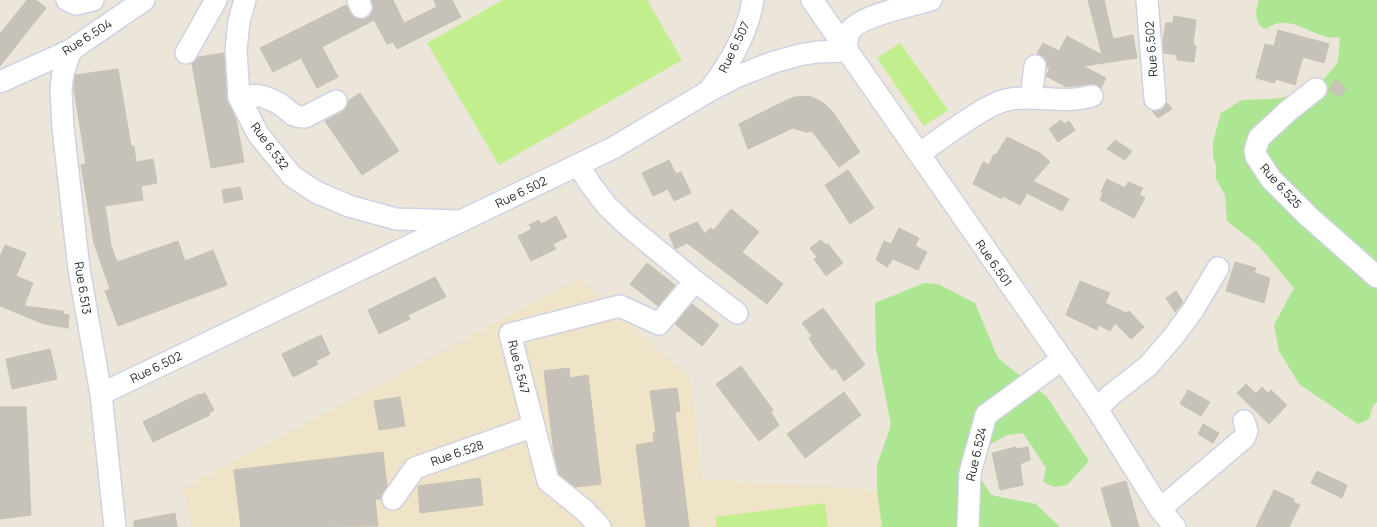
<svg xmlns="http://www.w3.org/2000/svg" width="1377" height="527" font-family="Manrope,sans-serif">
<rect width="100%" height="100%" fill="#ece5da"/>
<polygon fill="#efe3c8" points="579,279 690,379 702,479 877,490 882,527 191,527 184,488"/>
<g fill="#ace693">
<path d="M1259,0H1377V402L1373,406L1369,419L1358,424L1299,384L1279,351L1274,325L1294,288L1259,246L1227,221L1225,195L1216,179V166L1213,156V142L1221,113L1242,100L1272,99L1311,93L1316,89L1338,62L1340,38C1335,37 1329,38 1324,36C1303,30 1287,14 1266,29C1254,25 1255,10 1259,0Z"/>
<polygon points="924,283 938,284 975,303 998,358 1047,397 1089,461 1067,485 1054,487 1043,482 1046,468 1023,433 1007,435 977,452 973,466 991,495 1036,504 1060,527 882,527 877,490 877,465 891,425 876,348 875,303"/>
</g>
<g fill="#c2ee8e">
<polygon points="503,0 647,0 682,60 499,165 427,43"/>
<polygon points="900,43 948,110 924,126 877,58"/>
<polygon points="825,503 828,527 717,527 715,517"/>
</g>
<g fill="#c7c2b9" stroke="#c7c1b3">
<polygon points="27,0 36,0 46,8 0,66 0,34"/>
<polygon points="372,0 393,0 404,23 437,7 434,0 452,0 461,17 397,49 393,42 387,44 374,20 322,47 338,77 317,88 301,58 273,72 260,48 346,5 354,17 359,19 365,19 371,15 373,9"/>
<polygon points="1088,0 1104,0 1113,39 1133,35 1137,58 1083,66 1106,78 1101,88 1096,84 1090,84 1067,87 1046,76 1050,68 1047,67 1046,61 1043,56 1037,54 1043,43 1059,51 1067,36 1102,55"/>
<polygon points="1174,16 1196,20 1193,44 1196,46 1194,62 1177,60 1177,55 1164,53 1163,40 1166,23 1173,23"/>
<polygon points="1278,30 1329,44 1324,63 1303,57 1295,85 1276,79 1274,83 1256,78 1265,44 1274,46"/>
<polygon points="224,53 227,99 236,119 244,162 211,168 192,64 198,57"/>
<polygon points="118,69 131,146 134,146 136,162 153,159 157,183 141,186 143,200 105,206 111,246 117,262 178,241 185,261 213,250 227,285 118,326 105,291 110,289 94,243 81,165 86,164 74,89 75,75"/>
<polygon points="1336,80 1346,88 1340,97 1329,90"/>
<polygon points="360,93 399,151 362,175 325,121 342,112 347,107 348,101"/>
<polygon points="809,96 822,102 832,111 860,152 839,167 812,131 806,132 793,128 748,149 739,124 787,100 795,97"/>
<polygon points="1167,103 1172,109 1158,118 1152,111 1162,110"/>
<polygon points="1061,120 1064,124 1069,121 1075,130 1058,142 1049,129"/>
<polygon points="1007,137 1040,153 1050,162 1033,181 1069,199 1062,211 1027,193 1020,205 1003,196 1002,199 973,184 983,162 989,165 994,154 996,155"/>
<polygon points="1115,140 1132,151 1125,160 1107,149"/>
<polygon points="669,160 676,174 681,172 691,193 674,201 668,189 653,196 642,173"/>
<polygon points="848,170 874,208 850,224 825,185"/>
<polygon points="1107,179 1125,188 1128,182 1143,188 1139,195 1145,198 1134,218 1100,200 1103,193 1101,192"/>
<polygon points="240,187 243,199 224,203 222,190"/>
<polygon points="731,209 759,232 742,252 783,284 767,304 687,243 675,249 669,234 697,222 705,234 710,228 714,230"/>
<polygon points="556,216 567,237 553,244 556,249 554,250 531,261 518,236 532,229 529,225 539,220 541,224"/>
<polygon points="899,228 919,238 915,246 927,252 918,270 893,259 887,267 876,260 884,241 891,244"/>
<polygon points="821,240 826,245 828,244 843,263 826,276 814,259 817,257 810,248"/>
<polygon points="5,245 26,253 16,276 33,283 24,306 63,311 63,314 69,315 68,328 44,324 0,306 0,257"/>
<polygon points="1235,262 1256,268 1254,273 1270,278 1264,303 1226,291"/>
<polygon points="647,263 675,285 658,306 630,284"/>
<polygon points="435,277 446,297 408,315 410,319 379,334 368,310"/>
<polygon points="1080,281 1110,293 1105,303 1126,313 1129,311 1144,327 1131,339 1115,323 1110,331 1099,325 1097,330 1066,315"/>
<polygon points="1176,291 1183,302 1175,312 1166,298"/>
<polygon points="692,304 719,325 702,346 675,324"/>
<polygon points="823,308 865,365 844,381 835,368 832,370 816,349 809,338 812,336 802,323"/>
<polygon points="321,335 330,354 316,361 318,364 293,377 282,354"/>
<polygon points="50,349 57,379 12,389 6,359"/>
<polygon points="741,366 773,410 771,412 779,425 759,441 716,384"/>
<polygon points="569,368 570,378 588,375 601,484 575,487 559,474 554,453 544,371"/>
<polygon points="1246,384 1256,394 1262,387 1268,393 1271,390 1287,405 1269,424 1237,393"/>
<polygon points="677,388 680,411 675,412 689,527 646,527 636,445 654,442 653,433 656,433 650,391"/>
<polygon points="1188,390 1210,402 1201,416 1180,404"/>
<polygon points="844,392 861,415 805,458 787,434"/>
<polygon points="205,393 214,410 209,413 210,415 153,442 143,422 199,394 200,395"/>
<polygon points="400,397 405,426 379,430 374,401"/>
<polygon points="0,407 26,407 31,515 0,519"/>
<polygon points="1203,424 1219,433 1213,443 1198,434"/>
<polygon points="1016,447 1016,449 1028,447 1030,460 1020,464 1023,485 1000,490 992,453"/>
<polygon points="383,452 387,486 381,499 375,499 378,526 241,527 234,470"/>
<polygon points="1317,471 1347,485 1342,498 1311,483"/>
<polygon points="480,478 483,505 420,513 418,486"/>
<polygon points="1126,481 1139,527 1112,527 1101,488"/>
<polygon points="1274,490 1294,499 1293,502 1300,505 1289,527 1256,527"/>
<polygon points="175,513 177,527 134,527 134,521"/>
</g>
<g fill="none" stroke-linecap="round" stroke-linejoin="round">
<g stroke="#cfd2e3" stroke-width="24">
<g id="minor">
<polyline points="67,0 76,4 93,0"/>
<polyline points="245,0 239,21 236,50 239,97 258,134 292,176 316,192 349,206 396,219 459,221"/>
<polyline points="358,0 361,7"/>
<polyline points="812,0 1097,409 1160,509 1175,527"/>
<polyline points="1147,0 1155,99"/>
<polyline points="71,50 63,73 61,89 63,128 79,269 101,394 115,527"/>
<polyline points="186,53 216,0"/>
<polyline points="0,82 71,50 144,0"/>
<path d="M711,88C730,63 748,32 753,0"/>
<polyline points="1316,89 1288,111 1259,138 1255,150 1256,156 1271,179 1308,216 1377,277"/>
<path d="M239,97C248,96 258,94 267,98C271,100 277,102 281,105C290,111 293,118 305,117L336,101"/>
<polyline points="1031,98 1035,66"/>
<path d="M919,154C941,139 987,102 1011,99C1039,95 1065,104 1092,96"/>
<polyline points="578,165 591,185 607,206 627,225 695,281 659,324 620,306 510,334 548,481 584,510 600,527"/>
<polyline points="695,281 737,313"/>
<path d="M101,394L613,148L709,91L738,76L774,62L799,55L817,52L846,51C847,45 847,36 850,31C859,16 913,5 931,0"/>
<polyline points="1097,409 1112,394 1148,366 1173,337 1193,310 1218,268"/>
<polyline points="393,499 415,468 534,426"/>
<polyline points="1160,509 1244,438 1247,431 1244,421"/>
<polyline points="968,527 970,473 986,415 1061,360"/>
</g>
</g>
<use href="#minor" stroke="#fff" stroke-width="21"/>
</g>
<g text-anchor="middle" dominant-baseline="central" stroke-width="4.5" stroke-linejoin="round" paint-order="stroke">
<g font-size="12" fill="#292929" stroke="#fff">
<text transform="translate(87 37) rotate(-32)">Rue 6.504</text>
<text transform="translate(734 47) rotate(-64)">Rue 6.507</text>
<text transform="translate(1151 49) rotate(-94)">Rue 6.502</text>
<text transform="translate(270 146) rotate(54)">Rue 6.532</text>
<text transform="translate(1281 186) rotate(48)">Rue 6.525</text>
<text transform="translate(521 192) rotate(-26)">Rue 6.502</text>
<text transform="translate(994 263) rotate(55)">Rue 6.501</text>
<text transform="translate(83 288) rotate(81)">Rue 6.513</text>
<text transform="translate(156 367) rotate(-26)">Rue 6.502</text>
<text transform="translate(519 367) rotate(76)">Rue 6.547</text>
<text transform="translate(457 453) rotate(-19)">Rue 6.528</text>
<text transform="translate(976 454) rotate(-77)">Rue 6.524</text>
</g>
</g>
</svg>
